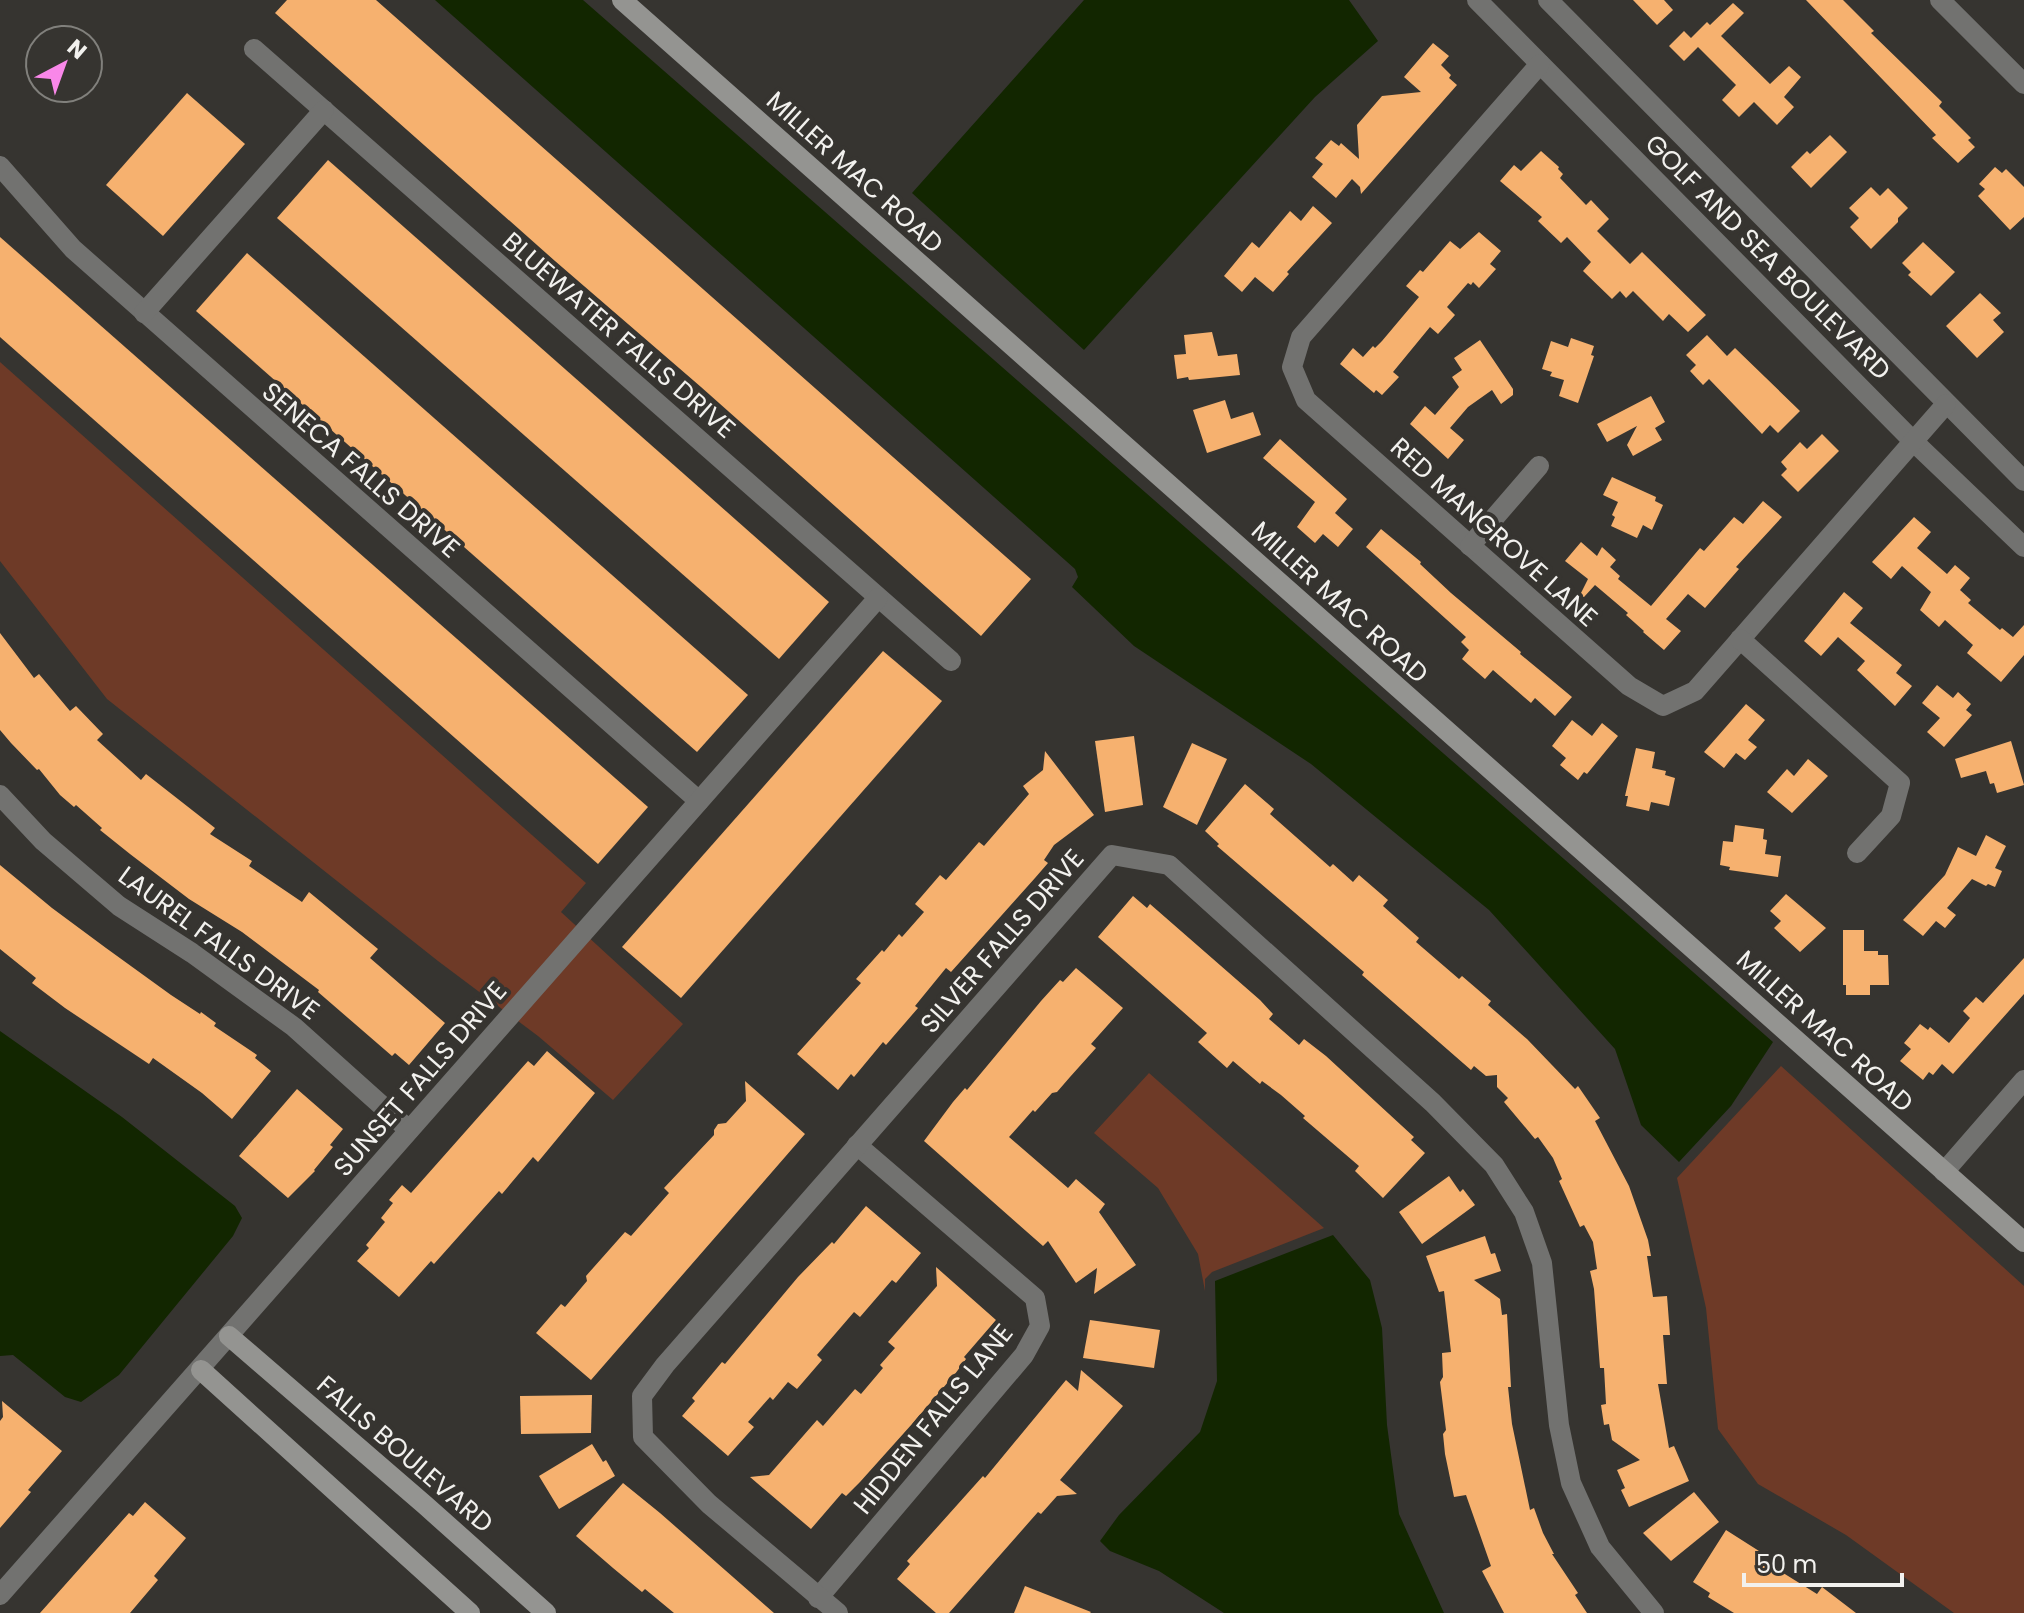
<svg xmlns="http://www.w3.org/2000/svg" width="2024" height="1613" font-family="Poppins,sans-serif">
<rect width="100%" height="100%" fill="#363430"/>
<g fill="#6e3a27">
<polygon points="0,362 586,883 561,912 683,1024 613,1100 538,1036 438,961 107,699 0,561"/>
<polygon points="1781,1066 2024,1286 2024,1613 1954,1613 1846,1535 1758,1484 1718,1429 1706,1308 1677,1178"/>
<polygon points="1149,1073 1324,1228 1212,1272 1205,1279 1205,1291 1198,1254 1158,1188 1094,1133"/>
</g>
<g fill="#122600">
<polygon points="435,0 583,0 1773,1042 1731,1106 1679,1162 1641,1125 1615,1049 1489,910 1311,764 1134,646 1072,587 1078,577 1075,569"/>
<polygon points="1084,0 1349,0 1378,41 1315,97 1084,350 912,193"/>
<polygon points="0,1031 122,1117 235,1206 242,1218 233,1236 119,1375 81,1402 65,1397 13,1355 0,1356"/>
<polygon points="1333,1235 1370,1280 1382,1328 1387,1425 1399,1514 1444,1613 1224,1613 1159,1571 1110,1551 1100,1541 1119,1515 1200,1432 1217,1381 1215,1281"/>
</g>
<g fill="#f6b16f">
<polygon points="287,0 376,0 1031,579 981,636 701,387 555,261 275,13"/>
<polygon points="1633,0 1664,0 1673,10 1657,25"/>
<polygon points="1806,0 1843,0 1874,31 1871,33 1942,102 1939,106 1971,138 1968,140 1975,147 1958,163 1932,138 1936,135"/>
<polygon points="1733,3 1744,13 1721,36 1770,84 1789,66 1801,77 1784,97 1794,107 1777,125 1754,102 1739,117 1722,100 1736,85 1698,47 1684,61 1669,46 1684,31 1691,38 1707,22 1710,25"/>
<polygon points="1433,43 1449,56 1441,65 1451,75 1449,78 1457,85 1361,194 1360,187 1352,179 1336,198 1312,177 1323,164 1315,158 1331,140 1339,146 1341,143 1359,159 1357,125 1382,96 1421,92 1404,77"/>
<polygon points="187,93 245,144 163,236 106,185"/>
<polygon points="1830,135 1847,152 1811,188 1791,167 1807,151 1810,154"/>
<polygon points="1541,151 1559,167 1558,169 1563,174 1560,178 1586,205 1591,200 1609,219 1597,231 1630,264 1642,252 1706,315 1688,332 1669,314 1663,321 1633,291 1626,298 1620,291 1612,299 1583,271 1591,262 1567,237 1561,243 1538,221 1542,217 1500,181 1514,165 1521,171"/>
<polygon points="328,160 829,602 779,659 277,218"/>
<polygon points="1995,167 2002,173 2006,169 2024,187 2024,217 2010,230 1978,196 1985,189 1979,184"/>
<polygon points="1871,187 1880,196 1888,188 1908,208 1898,218 1898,222 1871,249 1850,227 1859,218 1849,208"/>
<polygon points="1313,206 1332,223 1287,272 1289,274 1273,292 1255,277 1242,292 1224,276 1252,242 1259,248 1290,211 1301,221"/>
<polygon points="1479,232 1501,251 1490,264 1496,269 1479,288 1473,282 1471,285 1468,283 1447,307 1455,315 1438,334 1430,327 1393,372 1399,377 1382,395 1376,390 1374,393 1340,364 1353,348 1363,357 1373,346 1375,348 1382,341 1419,297 1406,286 1420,270 1423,272 1450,241 1460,249"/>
<polygon points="0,237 648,807 598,864 0,337"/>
<polygon points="1923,242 1955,272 1931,296 1908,275 1911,272 1902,263"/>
<polygon points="247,253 748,695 697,752 196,311"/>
<polygon points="1980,293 2001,313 1993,320 2004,332 1977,358 1946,326"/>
<polygon points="1212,332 1218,356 1237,354 1240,375 1189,380 1188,377 1177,379 1174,355 1186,354 1184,335"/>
<polygon points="1707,335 1727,356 1735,348 1800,411 1778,433 1770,425 1762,434 1709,379 1703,385 1690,371 1696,365 1686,355"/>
<polygon points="1571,338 1594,346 1591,355 1594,356 1578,403 1559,396 1564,380 1550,376 1552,372 1542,369 1551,341 1568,347"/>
<polygon points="1480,340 1513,389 1513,395 1501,404 1492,390 1468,407 1450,428 1464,440 1448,459 1410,424 1425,406 1435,415 1459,387 1452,377 1462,370 1454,358"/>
<polygon points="1651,396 1665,422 1655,428 1662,440 1633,456 1627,445 1637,426 1607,442 1597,424"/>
<polygon points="1225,400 1231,419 1253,412 1261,435 1207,453 1193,410"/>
<polygon points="1822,434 1839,451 1798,492 1781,475 1787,469 1781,462 1800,442 1807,449"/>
<polygon points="1280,439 1347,499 1335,513 1353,529 1338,547 1323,534 1315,543 1297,527 1315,502 1263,458"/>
<polygon points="1612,477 1656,497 1655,501 1663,505 1652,530 1643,525 1637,538 1611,526 1615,517 1612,515 1618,502 1603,495"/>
<polygon points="1763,501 1782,517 1736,567 1739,569 1705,608 1688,594 1666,619 1681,631 1664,650 1643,632 1644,631 1626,615 1628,613 1595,585 1584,597 1580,595 1588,579 1565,561 1581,542 1597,556 1602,547 1616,560 1610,567 1620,576 1618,579 1651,606 1700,548 1704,551 1734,517 1743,524"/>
<polygon points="1914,517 1931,532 1917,548 1947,574 1955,565 1970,578 1960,590 1971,600 1968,603 2000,630 2002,628 2013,637 2024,625 2024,655 2001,682 1967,653 1973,645 1945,620 1939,627 1920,610 1931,592 1902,566 1891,579 1872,562"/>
<polygon points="1381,529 1421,562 1420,564 1451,593 1521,652 1520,654 1572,697 1555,716 1535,698 1531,703 1493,670 1485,679 1462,659 1469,650 1461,642 1466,637 1366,547"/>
<polygon points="1844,592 1863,608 1850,623 1902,665 1896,673 1912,686 1895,706 1857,670 1865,661 1838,637 1821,656 1804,641"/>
<polygon points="0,633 34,678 39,674 70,711 76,706 103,734 97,740 141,780 146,774 215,828 210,834 252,861 249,866 302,902 309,892 378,949 370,958 445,1023 409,1065 395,1053 392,1056 318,992 319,990 242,932 189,899 130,854 100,830 102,828 76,805 74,807 60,795 39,769 37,770 11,743 0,730"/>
<polygon points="883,651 942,701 681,998 622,947"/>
<polygon points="1937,685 1953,698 1958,692 1971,704 1966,710 1972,715 1944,747 1927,732 1940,718 1922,703"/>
<polygon points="1746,704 1765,720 1748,740 1757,747 1745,760 1736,753 1724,768 1704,752"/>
<polygon points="1572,720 1592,736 1602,723 1618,736 1587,774 1584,772 1578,780 1560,765 1566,758 1552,746"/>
<polygon points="1134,736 1143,805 1105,812 1095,741"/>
<polygon points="2011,741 2024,785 1997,793 1994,783 1990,784 1986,771 1961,778 1955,759"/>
<polygon points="1192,743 1227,759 1197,825 1163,807"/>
<polygon points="1636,748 1655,752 1652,768 1666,771 1665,775 1675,778 1669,806 1651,802 1649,811 1626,806 1628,796 1625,796"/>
<polygon points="1045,751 1094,815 1054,845 1044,860 1048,863 1035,878 951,972 946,968 915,1006 918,1008 886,1045 883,1042 854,1077 851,1074 838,1090 797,1054 861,983 856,979 882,950 884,952 899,934 902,937 924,912 915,904 940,875 946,880 979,842 984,846 1029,794 1023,786 1043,770"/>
<polygon points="1808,759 1828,776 1792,813 1767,792 1787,769 1794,776"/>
<polygon points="1245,784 1274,809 1270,814 1330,867 1333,864 1353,882 1359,875 1388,900 1383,906 1419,938 1416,942 1459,979 1462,976 1491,1001 1488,1005 1527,1039 1575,1089 1578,1086 1600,1118 1595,1121 1629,1186 1648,1240 1651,1256 1647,1256 1653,1297 1667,1296 1670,1335 1663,1335 1667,1384 1658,1384 1669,1448 1674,1446 1689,1481 1629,1507 1621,1490 1625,1488 1617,1470 1640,1460 1612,1440 1609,1424 1604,1425 1601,1405 1606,1404 1604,1368 1600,1368 1594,1289 1590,1271 1597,1269 1593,1242 1584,1225 1580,1227 1559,1181 1562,1179 1553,1158 1538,1137 1535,1139 1504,1102 1508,1098 1497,1087 1497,1075 1486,1076 1474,1066 1471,1070 1362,975 1364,972 1217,846 1219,844 1205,831"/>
<polygon points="1735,825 1764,829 1763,839 1767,840 1765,854 1781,856 1778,877 1729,870 1730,867 1720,865 1723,841 1733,842"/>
<polygon points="1986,835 2006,846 1995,868 2002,871 1995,887 1988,884 1986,886 1972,879 1947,908 1956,915 1945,928 1936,921 1923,936 1903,920 1945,875 1958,847 1976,856"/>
<polygon points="0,865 52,908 106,948 171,995 200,1014 201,1012 216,1023 214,1026 257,1055 255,1058 271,1071 232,1119 202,1093 153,1058 149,1064 65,1008 32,983 36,978 0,949"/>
<polygon points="1786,894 1826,928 1800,952 1774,928 1781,921 1770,911"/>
<polygon points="1133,896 1147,908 1150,904 1260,1000 1273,1014 1269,1019 1299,1045 1304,1039 1326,1056 1414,1137 1411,1140 1425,1153 1383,1198 1355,1171 1359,1166 1303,1118 1305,1116 1281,1095 1262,1081 1260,1084 1233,1061 1227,1068 1198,1042 1207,1033 1098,937"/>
<polygon points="1843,930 1864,930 1864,951 1878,951 1878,955 1888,955 1889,985 1870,985 1870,995 1846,995 1846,985 1843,985"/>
<polygon points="2024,958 2024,994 1953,1074 1942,1064 1933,1075 1929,1072 1923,1080 1900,1061 1911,1049 1904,1043 1920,1024 1928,1030 1930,1027 1949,1043 1970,1018 1963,1011 1976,997 1983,1003"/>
<polygon points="1076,968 1123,1008 1091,1044 1096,1048 1070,1077 1057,1092 1052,1093 1035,1112 1033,1110 1009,1137 1068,1188 1076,1179 1105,1204 1099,1212 1136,1265 1094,1294 1097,1268 1076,1283 1048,1241 1043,1246 924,1141 953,1102 965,1088 967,1090 1041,1001 1060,980 1063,982"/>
<polygon points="547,1051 595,1093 538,1162 533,1157 502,1194 499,1191 434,1264 431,1261 399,1297 357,1261 369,1248 366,1245 385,1222 381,1218 393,1203 389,1200 402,1185 411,1193 528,1061 534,1066"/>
<polygon points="745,1081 805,1134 591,1380 536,1333 561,1304 565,1307 587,1281 586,1276 625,1232 631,1236 669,1193 664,1188 714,1135 714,1130 718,1124 726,1123 746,1101"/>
<polygon points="297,1089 343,1129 330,1145 333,1147 314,1170 315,1171 288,1198 239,1156"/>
<polygon points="1449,1176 1460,1192 1463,1189 1475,1205 1422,1244 1399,1212"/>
<polygon points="866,1206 921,1253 896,1283 892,1280 860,1317 854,1312 817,1355 822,1360 797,1389 788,1382 773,1400 770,1397 748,1422 754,1427 728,1456 682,1416 695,1401 692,1398 722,1362 725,1364 798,1277 832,1242 834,1244"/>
<polygon points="1485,1236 1491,1254 1495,1253 1501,1271 1474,1280 1500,1299 1502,1315 1507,1314 1511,1387 1508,1387 1512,1424 1530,1510 1534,1508 1543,1533 1554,1554 1552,1554 1578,1593 1575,1595 1587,1613 1504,1613 1482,1571 1491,1566 1466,1495 1454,1497 1445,1454 1443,1434 1446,1430 1440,1382 1443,1377 1442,1353 1451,1352 1444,1291 1439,1292 1426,1256"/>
<polygon points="936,1267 996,1320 964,1357 966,1359 955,1374 912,1424 860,1482 846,1496 842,1493 811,1529 750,1477 769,1475 817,1420 823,1426 855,1389 861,1394 883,1368 880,1365 895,1348 888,1342 937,1286"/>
<polygon points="1090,1320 1160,1330 1154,1368 1083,1358"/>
<polygon points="1081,1370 1123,1406 1060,1480 1077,1494 1057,1496 1041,1514 1038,1512 949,1613 936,1613 897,1579 910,1564 907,1561 983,1476 985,1478 1066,1380 1078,1391"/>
<polygon points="592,1395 591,1433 521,1434 520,1396"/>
<polygon points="2,1401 62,1451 28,1490 31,1492 0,1528 0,1421 3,1417"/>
<polygon points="592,1444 603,1462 606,1460 615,1476 559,1509 539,1476"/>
<polygon points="623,1483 660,1513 774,1613 674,1613 645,1589 642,1592 613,1568 576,1536"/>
<polygon points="1694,1492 1719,1522 1671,1561 1643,1533"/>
<polygon points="145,1502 186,1538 154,1576 158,1580 130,1613 40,1613 129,1513 133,1516"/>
<polygon points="1726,1530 1759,1551 1756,1556 1817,1594 1822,1587 1856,1613 1734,1613 1708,1597 1710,1593 1693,1582"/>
<polygon points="1025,1586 1091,1612 1090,1613 1014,1613"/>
</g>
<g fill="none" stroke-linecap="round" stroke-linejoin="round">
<g stroke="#727270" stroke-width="20">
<polyline points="1477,0 1914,442 2024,547"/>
<polyline points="1548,0 2024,481"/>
<polyline points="1940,0 2024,84"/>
<polyline points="254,49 951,661"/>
<polyline points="1540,64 1301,337 1292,367 1306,400 1629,686 1663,706 1695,691 1946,404"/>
<polyline points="0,166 73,249 699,801"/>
<polyline points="144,313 324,110"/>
<polyline points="1470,546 1539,466"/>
<polyline points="1740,639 1900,783 1891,816 1857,853"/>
<polyline points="0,795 43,841 119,906 192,953 294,1027 409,1130"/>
<polyline points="1944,1172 2024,1080"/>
<polyline points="0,1595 878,598"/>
<polyline points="818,1598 1024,1355 1040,1326 1035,1298 857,1145"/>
<polyline points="838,1613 709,1504 643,1437 642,1396 665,1365 1112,855 1169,865 1433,1103 1494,1165 1524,1212 1542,1263 1559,1425 1571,1483 1600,1547 1654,1613"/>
</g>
<g stroke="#949491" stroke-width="20">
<polyline points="622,0 2024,1242"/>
<polyline points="229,1336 425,1505 546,1613"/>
<polyline points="201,1370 470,1613"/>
</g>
</g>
<g text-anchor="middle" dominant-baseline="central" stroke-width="8" stroke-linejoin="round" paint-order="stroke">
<g font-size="26" fill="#f2f1ee" stroke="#363430">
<text transform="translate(855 172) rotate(42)">MILLER MAC ROAD</text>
<text transform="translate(1768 257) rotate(45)">GOLF AND SEA BOULEVARD</text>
<text transform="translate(619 335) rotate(41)">BLUEWATER FALLS DRIVE</text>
<text transform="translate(361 470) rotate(41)">SENECA FALLS DRIVE</text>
<text transform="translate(1494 532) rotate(42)">RED MANGROVE LANE</text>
<text transform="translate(1340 602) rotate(42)">MILLER MAC ROAD</text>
<text transform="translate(1002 941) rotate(-49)">SILVER FALLS DRIVE</text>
<text transform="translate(219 943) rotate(36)">LAUREL FALLS DRIVE</text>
<text transform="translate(1825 1031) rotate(42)">MILLER MAC ROAD</text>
<text transform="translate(420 1079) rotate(-49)">SUNSET FALLS DRIVE</text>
<text transform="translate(933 1419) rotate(-51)">HIDDEN FALLS LANE</text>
<text transform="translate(405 1454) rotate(41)">FALLS BOULEVARD</text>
</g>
</g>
<g transform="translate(64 64) rotate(41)"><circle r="38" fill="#363430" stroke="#81807c" stroke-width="2"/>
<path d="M0-6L14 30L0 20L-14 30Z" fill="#f987e9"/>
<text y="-12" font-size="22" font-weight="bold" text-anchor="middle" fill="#f2f1ee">N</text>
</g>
<path d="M1744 1573v12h158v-12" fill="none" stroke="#f2f1ee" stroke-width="4"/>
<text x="1756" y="1573" font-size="24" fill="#f2f1ee" stroke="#363430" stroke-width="6" paint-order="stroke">50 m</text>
</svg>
